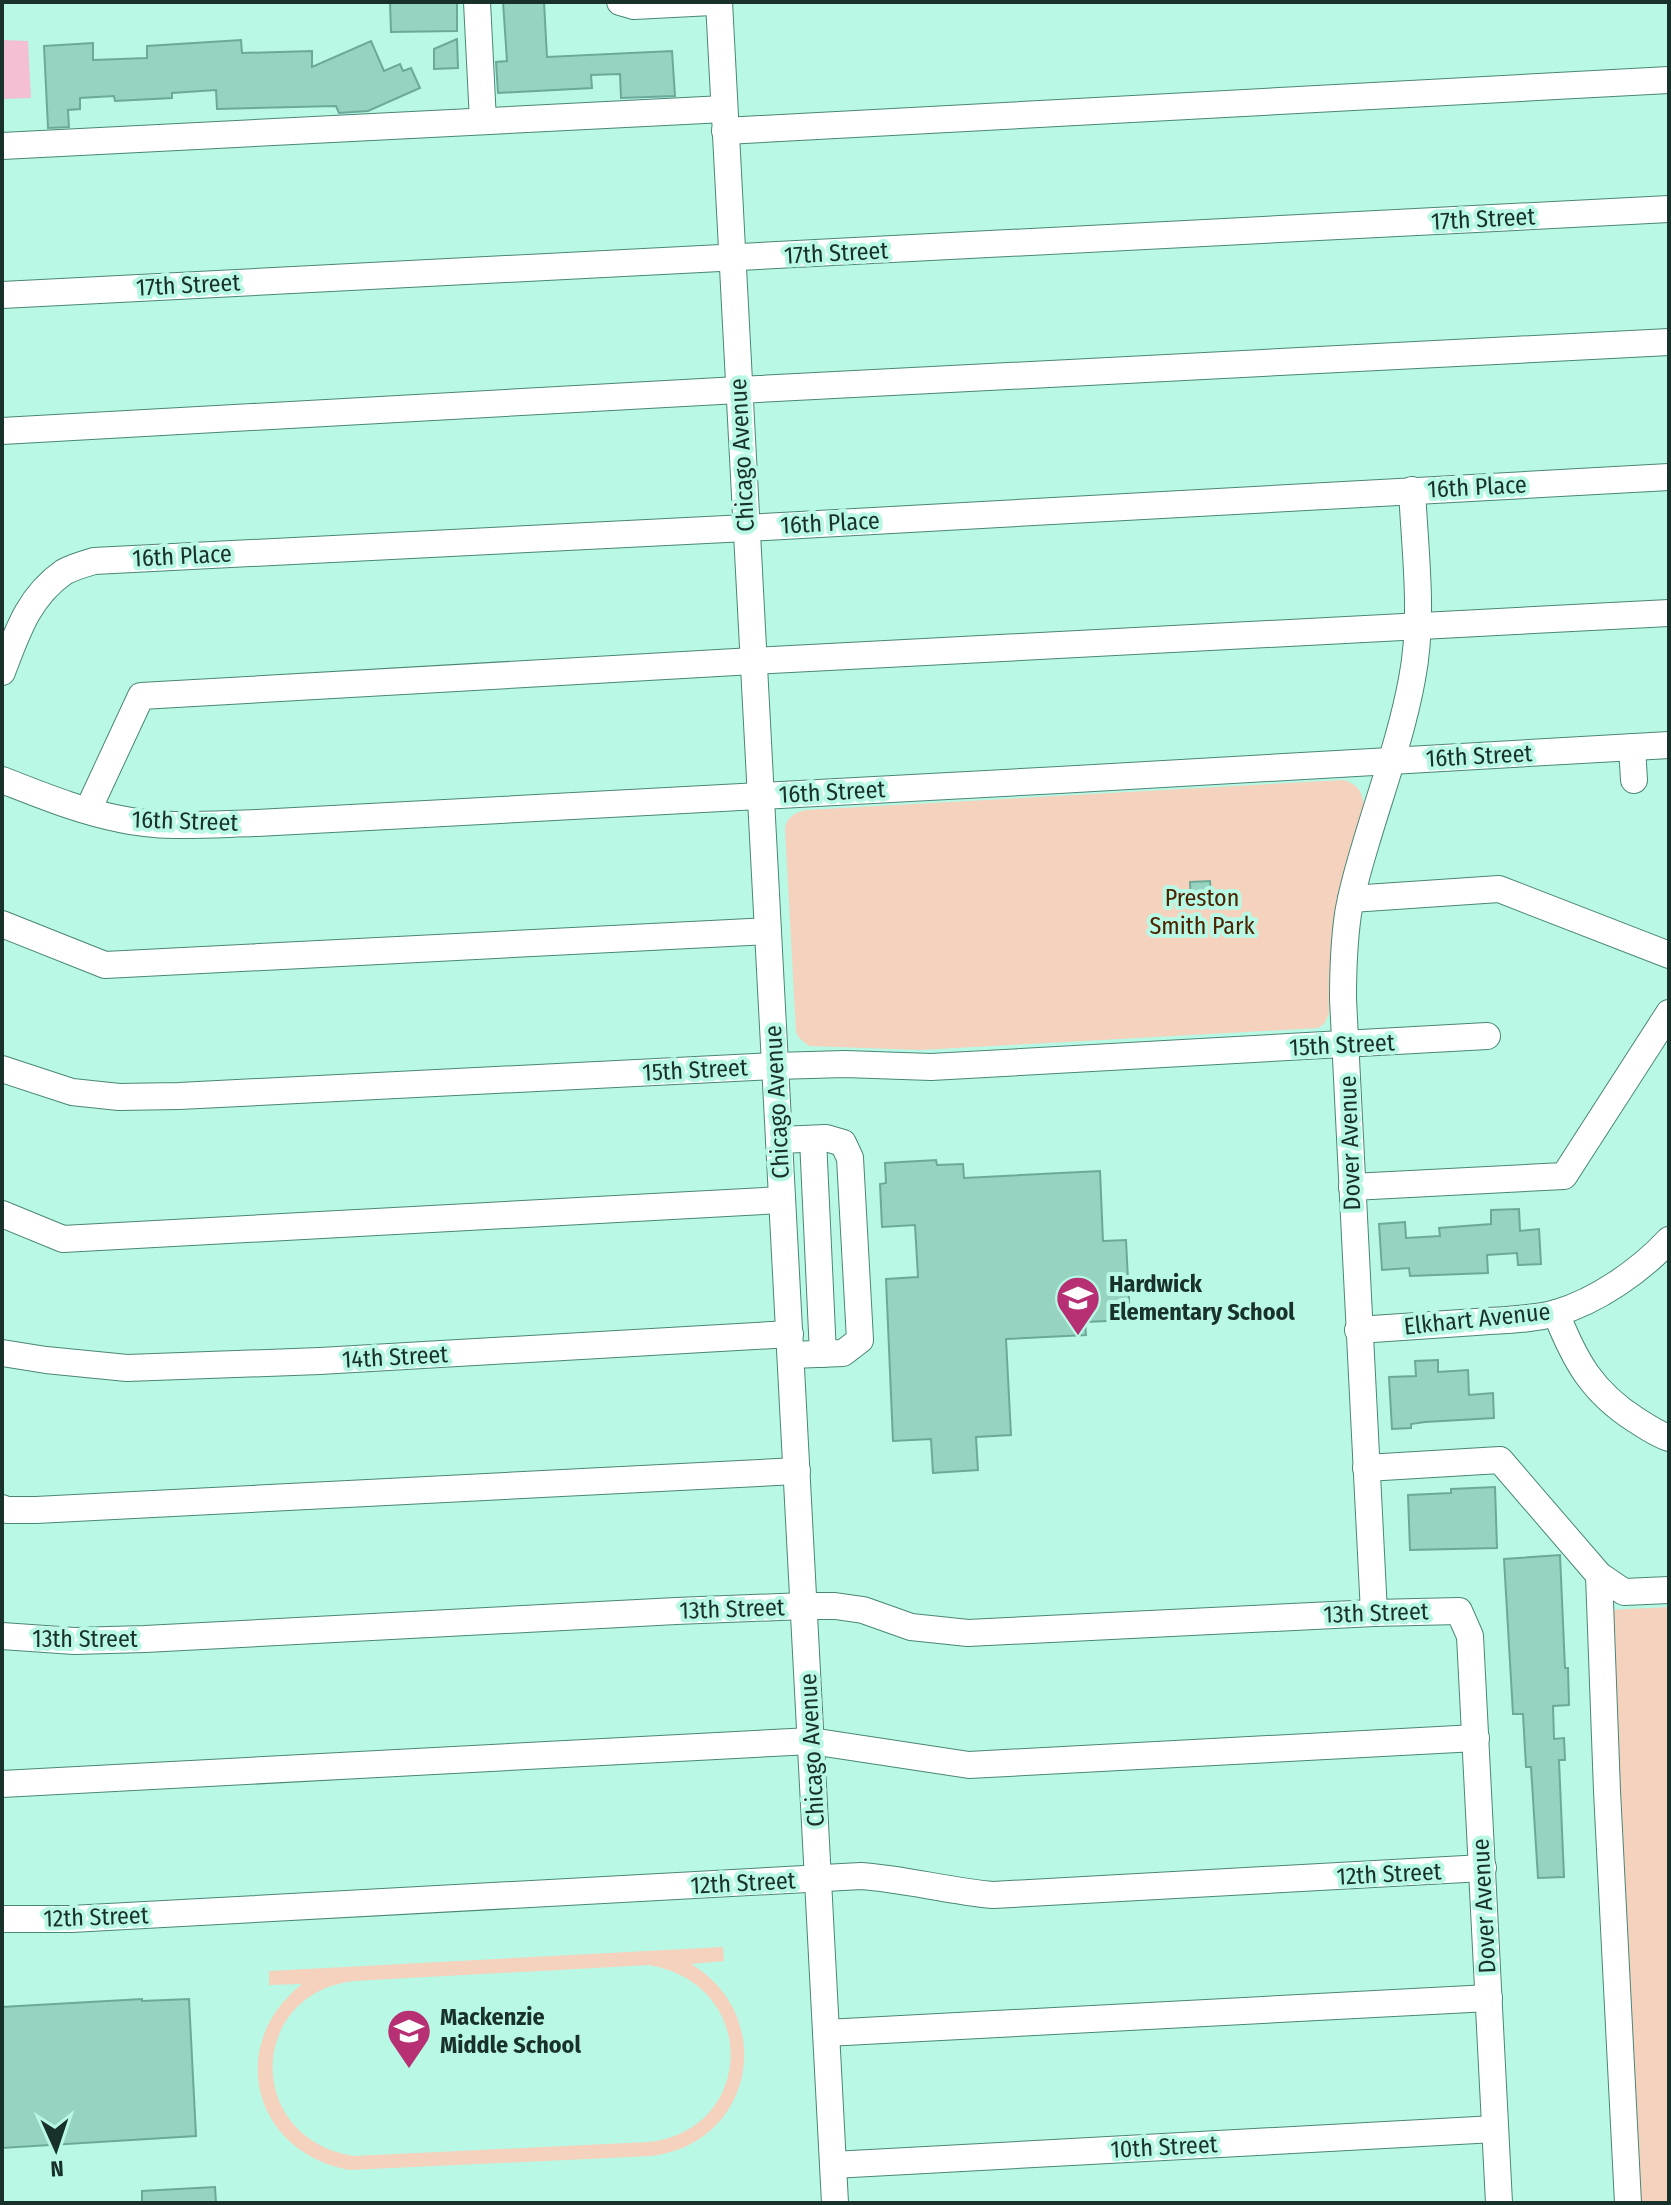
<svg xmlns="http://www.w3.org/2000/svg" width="1671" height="2205" font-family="'Fira Sans Condensed',sans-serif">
<rect width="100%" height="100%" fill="#b9f8e5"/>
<g fill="#f4d2bd" fill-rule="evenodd">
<path d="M1343,780C1358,784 1363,792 1364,807L1334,928L1329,981V1014L1324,1024L1318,1028L921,1050L809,1046L799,1038L796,1032L785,829C786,818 795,812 806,810Z"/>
<polygon points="1669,1607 1669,2203 1641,2203 1609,1610"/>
<path d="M723,1947L724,1961L691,1964C778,2016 754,2144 651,2156L349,2170C253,2152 225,2045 302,1984L269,1985V1971ZM649,1965C762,1985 754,2132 648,2142L354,2156C244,2139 247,1993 354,1981Z"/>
</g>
<polygon fill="#f4bfd2" points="2,40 28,41 31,98 2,99"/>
<g fill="#96d3c1" stroke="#6da998" stroke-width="2">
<polygon points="390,2 457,2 457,31 391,32"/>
<polygon points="503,2 544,2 547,57 672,51 675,96 621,98 620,74 591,75 592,88 498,93 496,62 507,61"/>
<polygon points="457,39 458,68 434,69 434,49"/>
<polygon points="241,40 242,53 312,51 312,67 371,41 384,71 400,64 403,71 411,68 420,88 368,111 339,113 336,106 217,109 216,90 172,93 172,98 115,101 114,96 80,98 80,109 68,110 69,127 48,128 44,46 93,43 93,60 147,58 147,46"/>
<polygon points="1210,881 1212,904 1191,905 1190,882"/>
<polygon points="936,1160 937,1165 963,1164 964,1178 1100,1171 1103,1241 1126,1240 1130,1320 1085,1322 1086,1335 1006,1339 1011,1435 976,1437 978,1470 933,1473 931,1439 893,1441 886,1279 918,1277 915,1225 882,1227 880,1184 886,1183 885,1163"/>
<polygon points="1519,1209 1520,1231 1539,1229 1541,1264 1518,1265 1517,1253 1487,1255 1488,1273 1410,1276 1409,1268 1382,1270 1379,1224 1405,1222 1406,1238 1440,1236 1439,1228 1491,1224 1491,1210"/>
<polygon points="1438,1360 1438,1372 1468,1370 1469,1395 1493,1393 1494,1418 1425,1422 1411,1424 1411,1428 1392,1429 1389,1377 1416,1376 1415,1361"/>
<polygon points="1495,1487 1497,1548 1410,1550 1408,1495 1451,1493 1451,1489"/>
<polygon points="1560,1555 1565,1668 1568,1668 1569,1705 1553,1706 1554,1739 1564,1738 1565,1760 1559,1760 1564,1877 1538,1878 1531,1767 1526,1767 1523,1714 1513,1714 1504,1559"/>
<polygon points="142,1999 142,2001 189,1999 196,2136 2,2148 2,2007"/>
<polygon points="215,2187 216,2203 142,2203 142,2191"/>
</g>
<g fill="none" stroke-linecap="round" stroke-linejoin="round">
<g stroke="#4a8676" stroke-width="28">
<g id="minor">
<polyline points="477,2 483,121"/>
<polyline points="620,2 634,6 712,2"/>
<polyline points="719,2 835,2203"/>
<polyline points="725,131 1669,80"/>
<polyline points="2,146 724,109"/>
<polyline points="2,295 1669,209"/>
<polyline points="2,431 738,390 1669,342"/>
<path d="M2,672C17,633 28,597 64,572C73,567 84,564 94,561L746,528L1669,477"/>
<polyline points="1632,747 1634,780"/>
<path d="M2,780C41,795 79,811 120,819C165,829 212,824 257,823L1059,780L1669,745"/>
<polyline points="88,810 141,696 753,661 1669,613"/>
<polyline points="1351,899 1499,889 1669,955"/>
<polyline points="2,924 105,965 768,931"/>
<polyline points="2,1069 72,1092 119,1097 179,1096 775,1066 845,1064 931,1067 1487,1036"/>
<polyline points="813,1139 823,1354"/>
<polyline points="779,1140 826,1138 843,1143 850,1158 860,1340 843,1353 791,1355"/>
<polyline points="1352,1187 1564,1176 1669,1013"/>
<polyline points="2,1214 63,1239 782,1200"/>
<path d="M1556,1313C1575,1361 1592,1392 1636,1420C1647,1427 1657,1434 1669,1438"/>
<path d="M1358,1330C1397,1327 1437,1325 1476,1322C1502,1320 1530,1320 1556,1313C1597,1301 1640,1271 1669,1240"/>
<polyline points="2,1353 46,1360 127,1368 320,1361 790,1334"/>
<polyline points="1366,1468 1500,1460 1599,1575 1624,1592 1669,1590"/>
<polyline points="2,1508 7,1510 36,1510 797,1471"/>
<polyline points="1599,1575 1607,1791 1628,2203"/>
<path d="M1374,1613L1343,999C1343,971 1344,942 1348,914C1352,890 1359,866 1366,843C1382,789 1402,734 1412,679C1424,617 1415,552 1412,490"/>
<polyline points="2,1636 74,1641 145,1639 676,1611 804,1606 835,1606 863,1610 911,1627 968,1633 1374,1613 1459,1611 1470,1636 1499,2203"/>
<polyline points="2,1784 811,1741 969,1765 1476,1738"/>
<path d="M2,1919H71L861,1876C905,1879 948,1891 993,1895L1483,1868"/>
<polyline points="826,2033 1489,1998"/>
<polyline points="833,2165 1495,2129"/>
</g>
</g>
<use href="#minor" stroke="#fff" stroke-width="26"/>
</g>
<defs>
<g id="school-pin" transform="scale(2.3)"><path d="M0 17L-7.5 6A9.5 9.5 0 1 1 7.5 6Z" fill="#b63073" stroke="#b9f8e5"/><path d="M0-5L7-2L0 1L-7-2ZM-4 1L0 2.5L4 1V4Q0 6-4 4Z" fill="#fff"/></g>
</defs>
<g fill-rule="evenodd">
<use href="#school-pin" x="1078" y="1298"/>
<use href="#school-pin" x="409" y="2031"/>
</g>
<g text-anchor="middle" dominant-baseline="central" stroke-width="8" stroke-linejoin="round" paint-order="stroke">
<g font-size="24" fill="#18312a" stroke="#b9f8e5">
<text transform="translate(1483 219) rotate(-3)">17th Street</text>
<text transform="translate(836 253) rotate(-3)">17th Street</text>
<text transform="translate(188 285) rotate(-3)">17th Street</text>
<text transform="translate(742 455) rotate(-93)">Chicago Avenue</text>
<text transform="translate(1477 487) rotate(-3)">16th Place</text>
<text transform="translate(830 523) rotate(-3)">16th Place</text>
<text transform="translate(182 556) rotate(-3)">16th Place</text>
<text transform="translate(1479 756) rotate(-3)">16th Street</text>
<text transform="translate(832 792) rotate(-3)">16th Street</text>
<text transform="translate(185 821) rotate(2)">16th Street</text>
<text transform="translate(1342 1045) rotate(-3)">15th Street</text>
<text transform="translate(695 1070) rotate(-3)">15th Street</text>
<text transform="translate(777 1102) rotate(-93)">Chicago Avenue</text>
<text transform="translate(1350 1143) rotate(-92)">Dover Avenue</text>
<text transform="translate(1477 1319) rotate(-6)">Elkhart Avenue</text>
<text transform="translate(395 1357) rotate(-3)">14th Street</text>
<text transform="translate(732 1609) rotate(-2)">13th Street</text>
<text transform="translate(1376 1613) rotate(-2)">13th Street</text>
<text x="85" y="1639">13th Street</text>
<text transform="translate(812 1750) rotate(-93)">Chicago Avenue</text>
<text transform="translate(1389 1874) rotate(-3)">12th Street</text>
<text transform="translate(743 1883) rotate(-3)">12th Street</text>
<text transform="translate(1484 1906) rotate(-93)">Dover Avenue</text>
<text transform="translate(96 1917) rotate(-2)">12th Street</text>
<text transform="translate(1164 2147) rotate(-3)">10th Street</text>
</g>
<g font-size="24" fill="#4c2200" stroke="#b9f8e5">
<text x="1202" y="898">Preston<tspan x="1202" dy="28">Smith Park</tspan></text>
</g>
<g font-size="24" font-weight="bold" fill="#18312a" stroke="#b9f8e5" text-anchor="start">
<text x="1109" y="1284">Hardwick<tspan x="1109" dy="28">Elementary School</tspan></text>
<text x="440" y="2017">Mackenzie<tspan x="440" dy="28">Middle School</tspan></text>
</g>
</g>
<rect width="1671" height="2205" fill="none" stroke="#18312a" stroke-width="8"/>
<g transform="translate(56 2149) rotate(177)" stroke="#b9f8e5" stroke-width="6" paint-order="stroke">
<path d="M0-6L14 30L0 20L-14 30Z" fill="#18312a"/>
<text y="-12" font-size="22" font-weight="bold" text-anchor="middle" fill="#18312a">N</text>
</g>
</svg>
